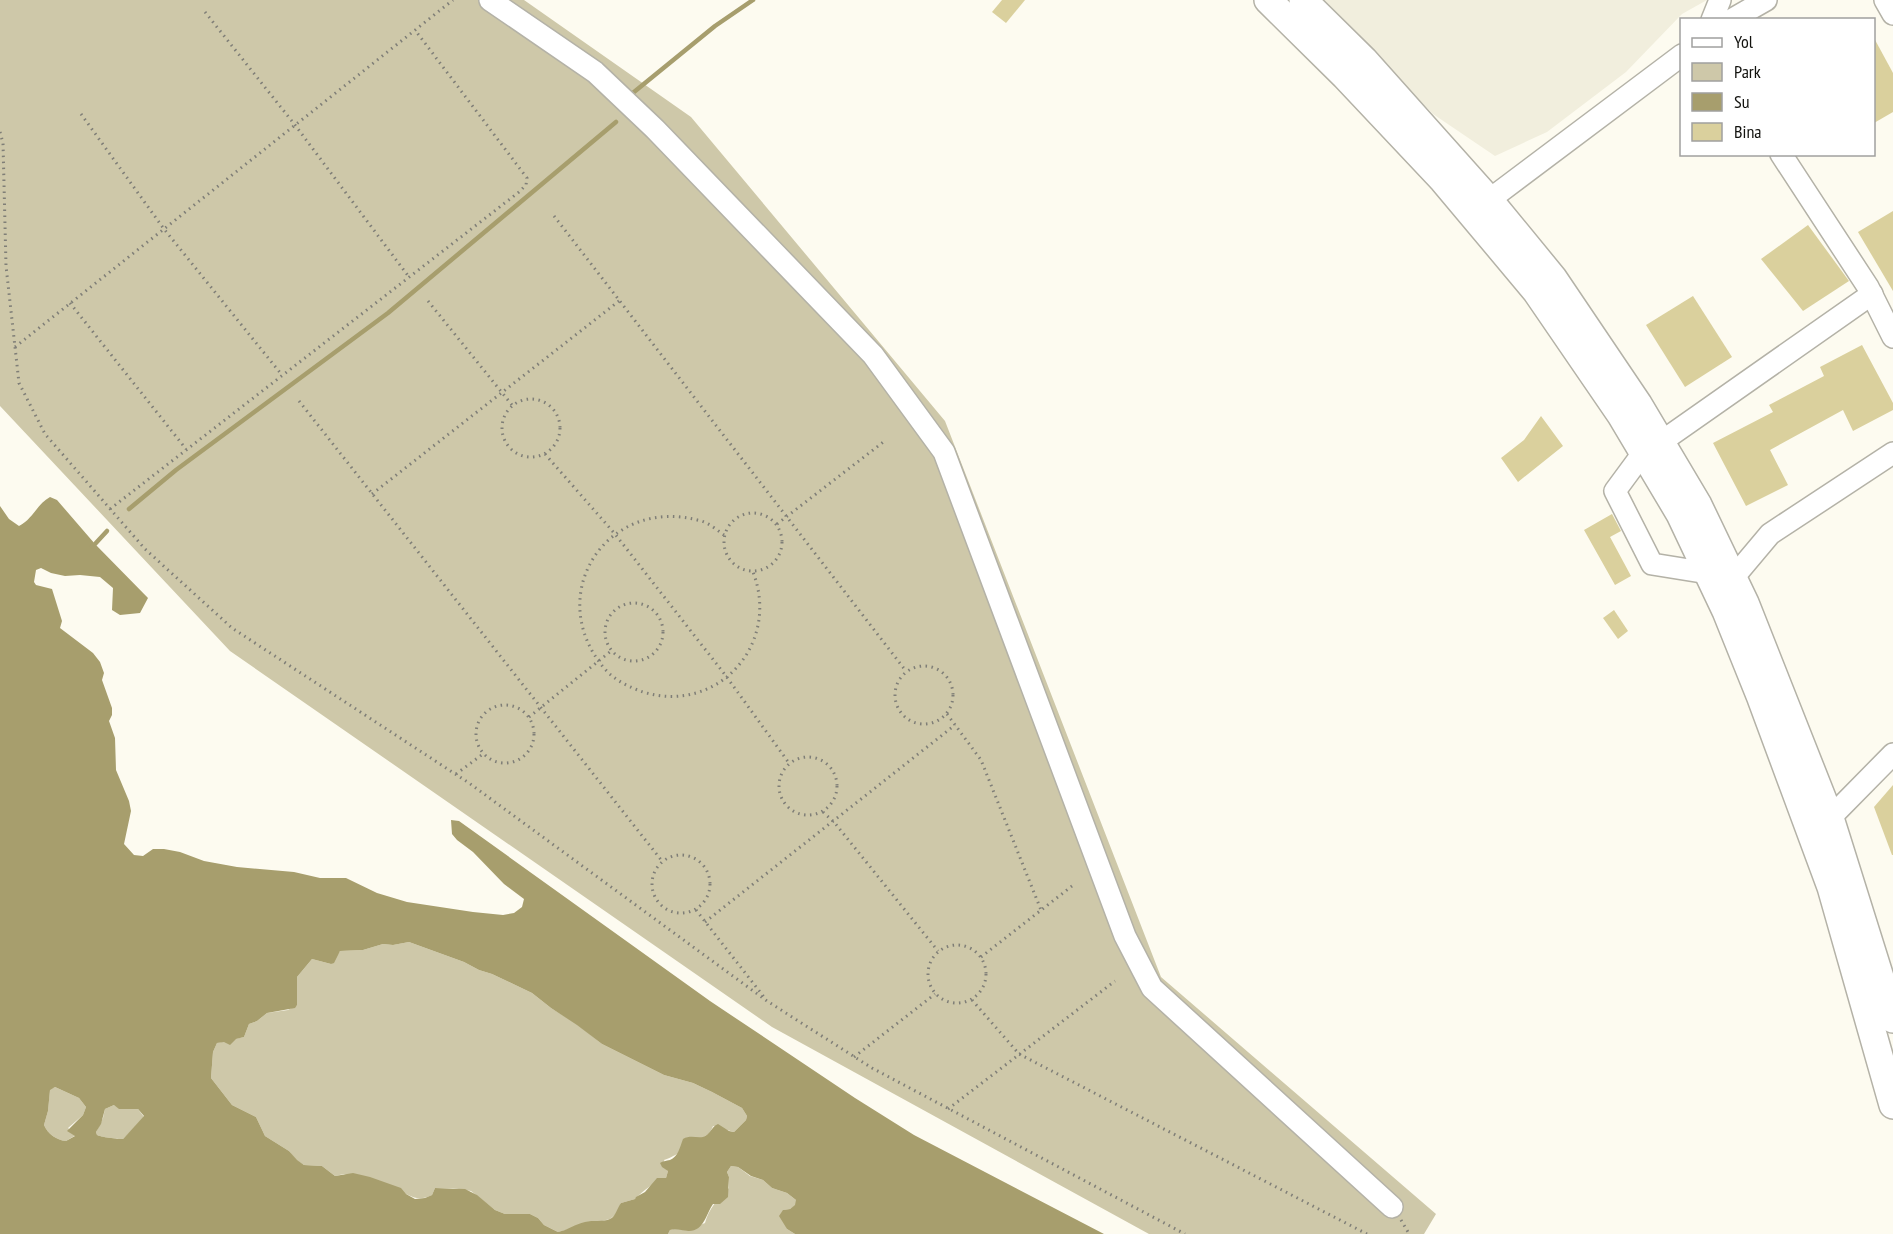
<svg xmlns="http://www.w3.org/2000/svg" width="1893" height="1234" font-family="'PT Sans Narrow',sans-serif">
<rect width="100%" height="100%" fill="#fdfbf0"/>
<polygon fill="#f1eedd" points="1322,0 1707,0 1682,14 1626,72 1547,132 1495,156 1433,114"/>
<g fill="#cec8a9">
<polygon points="0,0 524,0 691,117 945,421 1161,977 1436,1214 1424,1234 1149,1234 772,1027 230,651 0,406"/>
<path d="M409,942L464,962L479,970L492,974L532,993L551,1008L577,1024L602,1044L664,1075L693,1083L712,1092L742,1108L747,1116L746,1120L734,1132L713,1126C712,1129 710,1132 708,1134C701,1140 671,1159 664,1160L668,1171L666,1178C654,1182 644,1190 635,1199L621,1203L616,1214L610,1219L558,1232L544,1225L538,1218L530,1214H505L495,1210L471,1191L453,1188H435L432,1195C422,1200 416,1199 406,1194L344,1174L335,1176L322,1166L304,1165L296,1160L289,1151L265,1136L256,1117L232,1105L211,1078L213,1052L217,1043L244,1037L249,1024L257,1021L267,1013L288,1010L297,1005V977L312,959L331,964L340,951L363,950L383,944L393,945Z"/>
<path d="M55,1087L79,1098L86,1107L83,1115L68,1128L76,1135L66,1141C56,1140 48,1134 44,1125L48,1111L50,1089Z"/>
<path d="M114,1105L138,1109L144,1117L123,1139C118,1139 100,1137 97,1135L96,1132L103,1118L105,1109Z"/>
<path d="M731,1166L738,1167L750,1176L763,1180L772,1188L787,1193L796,1200V1205L790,1209L783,1210L787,1229L795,1234H668L670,1230L677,1228L686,1231L705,1223C709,1208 718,1199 729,1188V1177L727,1172Z"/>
</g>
<path fill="#a79e6d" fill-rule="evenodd" d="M50,497L57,500L95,544L148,598L140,613L120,615L112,610L113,588L100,577L80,575L65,576L51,573L41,568L36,570L34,582L36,585L52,589L62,621L60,628L93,653L100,662L104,673L102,680L112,708V715L109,721L115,738L116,770L129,801L131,811L124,844L134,855L143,856L153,849H164L180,852L204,861L237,867L294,872L320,878H346L377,893L407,902L473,912L503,915L514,913L522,907L524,899L504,884L473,852L457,840L452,834L451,820L459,821L710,1001L855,1098L914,1135L1104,1234H795L787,1229L779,1216L783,1210L790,1209L795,1205L796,1200L787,1193L772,1188L763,1180L751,1176L738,1167L731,1166L727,1172L729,1177L728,1197L720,1204H713C706,1214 704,1231 689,1231C681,1231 677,1228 670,1230L668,1234H0V506L9,519L19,526C33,519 37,504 50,497ZM409,942L464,962L479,970L492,974L532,993L551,1008L577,1025L602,1044L664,1075L693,1083L712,1092L742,1108L747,1116L746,1120L734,1132L729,1131L718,1124C711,1127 710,1135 703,1137C696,1138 690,1135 683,1139C680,1147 678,1157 670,1160C666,1161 663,1161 660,1163L662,1167L668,1171L666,1178H657L645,1192L636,1197L635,1199L621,1203C617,1208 616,1216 610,1219C603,1222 593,1220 585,1222C575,1224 568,1230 558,1232L544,1225L538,1218L530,1214H505L495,1210L477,1195L465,1189L435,1188L432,1195L425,1198L415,1199L406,1194L401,1188L370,1177L353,1173L335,1176L322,1166L304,1165L297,1160L289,1151L265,1136L256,1117L232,1105L211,1078L213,1052L217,1043L224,1042L230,1045L236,1039L244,1037L249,1024L257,1021L267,1013L295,1008L297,1005V977L312,959L331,964L334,963L340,951L363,950L383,944L393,945ZM55,1087L79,1098L86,1107L83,1115L67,1131L75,1136L66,1141C56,1140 48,1134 44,1125L48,1111L50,1090ZM114,1105L119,1109H138L144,1116L123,1139C118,1139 100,1137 97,1135L96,1132L101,1124L105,1109Z"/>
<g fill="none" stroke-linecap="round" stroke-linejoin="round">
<g stroke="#a79e6d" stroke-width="4.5">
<polyline points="634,92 715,26 753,0"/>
<polyline points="129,509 176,470 388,313 616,122"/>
<polyline points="92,546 95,544 107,531"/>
</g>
</g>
<g fill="#dad09d">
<polygon points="1002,0 1025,0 1006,23 992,12"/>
<polygon points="1874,38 1893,73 1893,112 1874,123"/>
<polygon points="1893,211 1893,291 1858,232"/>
<polygon points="1808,225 1849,281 1803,311 1761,259"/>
<polygon points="1693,296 1732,357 1685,387 1646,325"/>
<polygon points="1862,345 1893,403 1893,410 1853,431 1843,410 1770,450 1788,485 1746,506 1713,443 1773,412 1769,405 1824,376 1820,367"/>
<polygon points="1541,416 1563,446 1518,482 1501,458 1524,440"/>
<polygon points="1612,514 1621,531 1610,537 1631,576 1615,585 1584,530"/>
<polygon points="1614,610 1628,631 1618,639 1603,618"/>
<polygon points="1893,785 1893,855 1892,855 1874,807"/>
</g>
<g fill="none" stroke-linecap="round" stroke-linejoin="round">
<g stroke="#b4b2a7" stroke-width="24">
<g id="minor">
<polyline points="490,0 595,72 655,129 873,355 944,452 1125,936 1152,988 1392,1207"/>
<polyline points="1885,0 1893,14"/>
<polyline points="1712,20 1720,0"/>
<polyline points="1731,20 1766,0"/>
<polyline points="1781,154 1868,287 1893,337"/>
<polyline points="1489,200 1682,55"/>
<polyline points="1661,442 1872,294"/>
<polyline points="1643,453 1615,491 1652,564 1708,573"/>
<polyline points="1733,578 1770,534 1893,453"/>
<polyline points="1830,818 1893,754"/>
</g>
</g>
<g stroke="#b4b2a7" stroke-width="30">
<g id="major">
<polyline points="1268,0 1345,76 1443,180 1536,291 1621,415 1680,514 1726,611 1761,698 1831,887 1893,1105"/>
<polyline points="1303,0 1364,60 1489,200 1553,278 1638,404 1698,505 1745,603 1830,818 1893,1019"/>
</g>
</g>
<g stroke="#7f7e77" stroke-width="3" stroke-dasharray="1.5 4.5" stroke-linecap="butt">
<polyline points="205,12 295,125 409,277"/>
<polyline points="81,114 164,229 282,375"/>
<polyline points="0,132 3,143 6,266 19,383 45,434 145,549 232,628 469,783 767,1001 872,1068 1185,1234"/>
<polyline points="554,216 906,671"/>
<polyline points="428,301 512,405"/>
<polyline points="70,303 186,449"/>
<polyline points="15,347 453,0"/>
<circle cx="531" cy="428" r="29"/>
<polyline points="299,401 662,861"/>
<polyline points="545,454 615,534 726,676 789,763"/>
<polyline points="372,494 619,301"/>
<polyline points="110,509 519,192 526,185 527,178 415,30"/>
<circle cx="753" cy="542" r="29"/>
<polyline points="777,524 886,440"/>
<path d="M724,535C717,530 709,523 701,521C608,494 542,594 604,668C614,680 629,687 643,692C718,715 781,644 753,572"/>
<circle cx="634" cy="632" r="29"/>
<circle cx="924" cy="695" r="29"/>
<circle cx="505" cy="734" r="29"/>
<polyline points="947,714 981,760 1041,910"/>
<polyline points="529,717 611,651"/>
<circle cx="808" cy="786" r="29"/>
<polyline points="456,774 483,754"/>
<polyline points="823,812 834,822 938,951"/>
<circle cx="681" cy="884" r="29"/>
<polyline points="696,910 764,997"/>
<polyline points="705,922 955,725"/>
<circle cx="957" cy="974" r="29"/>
<polyline points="981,957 1072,886"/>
<polyline points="972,1000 1019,1054 1367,1234"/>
<polyline points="854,1057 935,994"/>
<polyline points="948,1109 1115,981"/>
<polyline points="1401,1220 1408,1232 1407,1234"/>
</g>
<use href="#minor" stroke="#fff" stroke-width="21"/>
<use href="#major" stroke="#fff" stroke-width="27"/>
</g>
<rect x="1680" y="18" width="195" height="138" fill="#ffffff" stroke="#a0a09f" stroke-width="1.5"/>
<rect x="1692" y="38" width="30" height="9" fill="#ffffff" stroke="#a0a09f" stroke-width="1.5"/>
<text x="1734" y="48" font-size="18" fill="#12120e">Yol</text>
<rect x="1692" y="63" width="30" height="18" fill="#cec8a9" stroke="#a0a09f" stroke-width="1.5"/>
<text x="1734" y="78" font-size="18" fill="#12120e">Park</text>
<rect x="1692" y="93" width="30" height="18" fill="#a79e6d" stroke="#a0a09f" stroke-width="1.5"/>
<text x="1734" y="108" font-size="18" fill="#12120e">Su</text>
<rect x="1692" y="123" width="30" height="18" fill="#dad09d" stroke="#a0a09f" stroke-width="1.5"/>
<text x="1734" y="138" font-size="18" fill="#12120e">Bina</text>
</svg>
